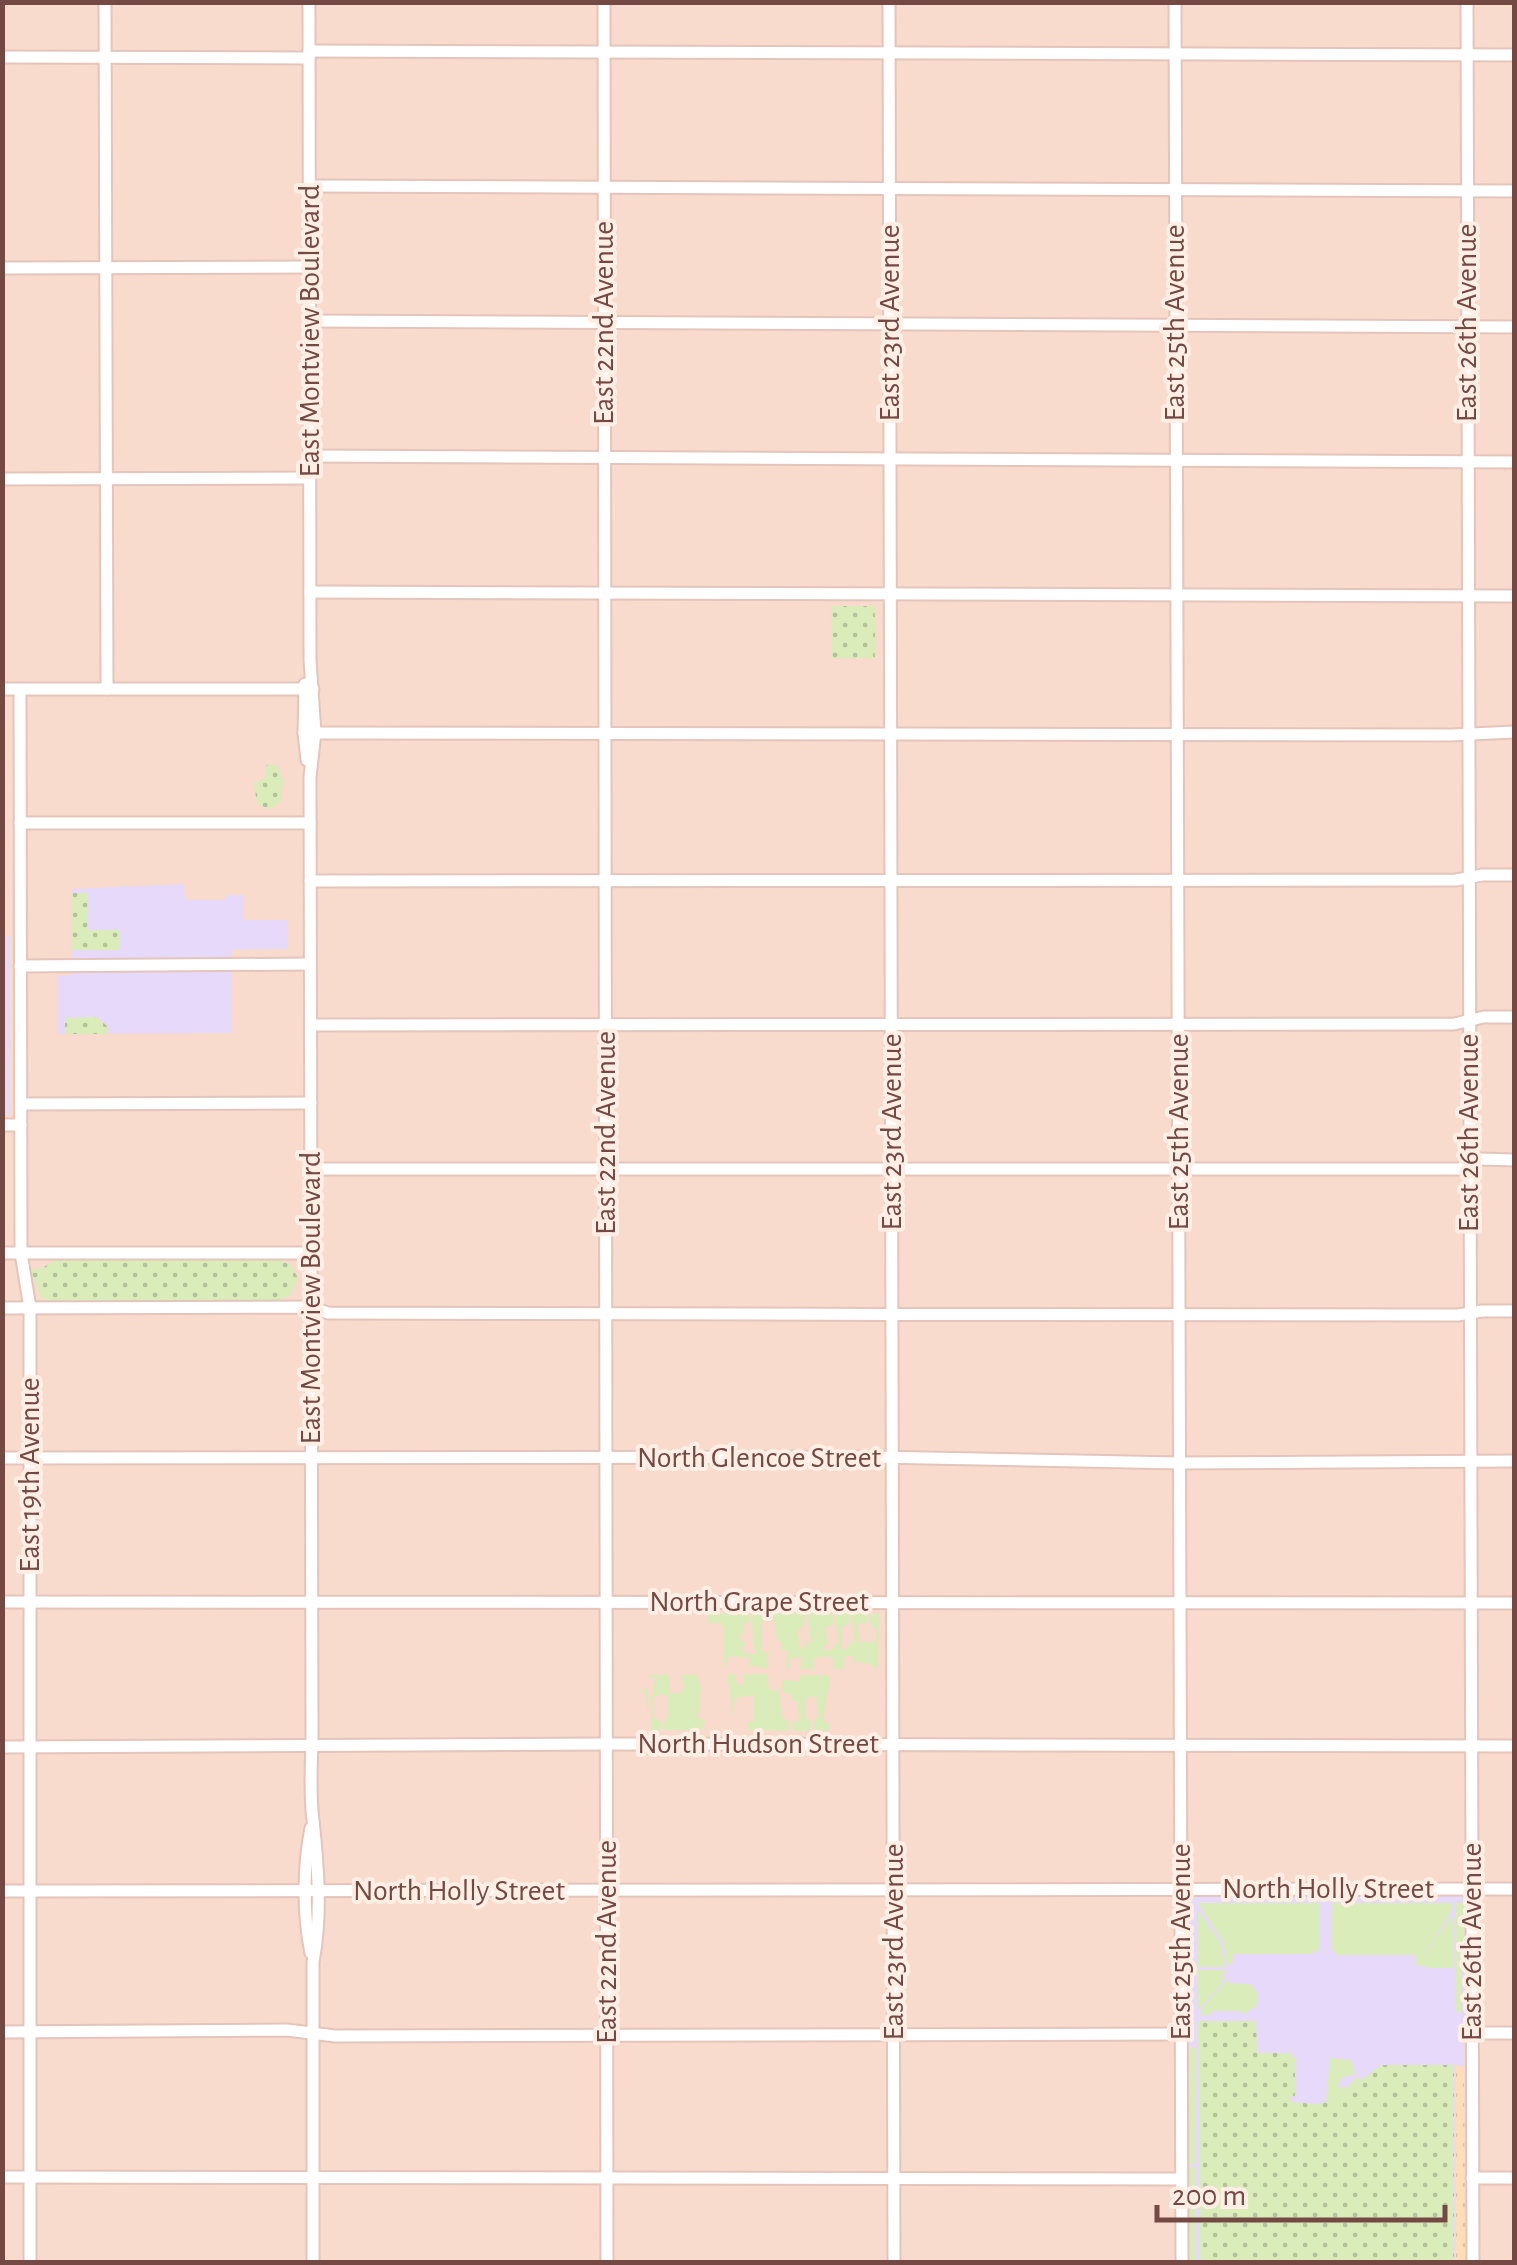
<svg xmlns="http://www.w3.org/2000/svg" width="1517" height="2265" font-family="'Alegreya Sans',sans-serif">
<defs>
<pattern id="sand-dots" width="8" height="8" patternUnits="userSpaceOnUse" patternTransform="scale(2.5)"><rect width="8" height="8" fill="#ffddb5"/><path d="M2 2h.1M6 6h.1" fill="none" stroke="#debf9d" stroke-width="1.8" stroke-linecap="round"/></pattern>
<pattern id="park-dots" width="8" height="8" patternUnits="userSpaceOnUse" patternTransform="scale(2.5)"><rect width="8" height="8" fill="#daecba"/><path d="M2 2h.1M6 6h.1" fill="none" stroke="#b5c199" stroke-width="1.8" stroke-linecap="round"/></pattern>
</defs>
<rect width="100%" height="100%" fill="#fee9dc"/>
<g fill="#f8dbcd">
<polygon points="3,3 885,3 889,2262 3,2262"/>
<polygon points="895,3 1514,3 1514,2262 900,2262"/>
</g>
<g fill="#e6d9fa">
<polygon points="184,884 185,900 226,900 226,895 243,895 243,920 288,920 288,949 232,950 232,1033 57,1034 57,976 72,975 71,889"/>
<polygon points="3,936 9,936 9,1115 2,1115"/>
<polygon points="1456,1895 1463,1897 1464,1903 1465,2262 1190,2262 1189,1899 1196,1896"/>
</g>
<g fill="#daecba">
<polygon points="707,1613 749,1614 749,1623 744,1623 742,1636 738,1637 746,1644 741,1650 749,1654 749,1658 729,1656 724,1669 723,1627 721,1623 708,1623"/>
<polygon points="771,1613 771,1619 762,1622 762,1652 768,1652 768,1669 750,1666 750,1654 755,1654 751,1614"/>
<polygon points="805,1613 804,1624 798,1631 799,1645 802,1650 807,1643 811,1642 807,1613 834,1614 834,1624 826,1628 827,1645 823,1646 824,1650 831,1650 838,1641 835,1614 849,1613 849,1624 842,1628 842,1649 846,1650 850,1642 855,1641 851,1613 867,1613 867,1623 858,1624 859,1642 876,1642 876,1629 871,1627 869,1615 879,1613 878,1669 869,1664 855,1662 852,1656 845,1656 843,1669 833,1669 833,1659 829,1656 813,1658 813,1669 800,1669 802,1654 799,1658 789,1658 789,1668 786,1668 787,1651 781,1650 781,1641 777,1641 773,1614"/>
<polygon points="727,1674 735,1674 737,1685 744,1684 744,1674 767,1674 769,1690 778,1690 783,1719 789,1722 789,1731 748,1730 748,1722 754,1721 754,1695 735,1698 733,1716"/>
<polygon points="648,1675 670,1675 670,1693 679,1693 684,1689 684,1681 680,1681 682,1675 697,1675 701,1688 698,1718 706,1721 701,1730 664,1730 664,1722 668,1717 668,1697 662,1694 654,1697 654,1717 662,1723 662,1730 651,1730 651,1702 656,1677 648,1678 648,1715 644,1691 637,1690 647,1689"/>
<path d="M800,1675H830C830,1692 824,1702 824,1721L830,1723V1731L813,1730V1722L818,1717L816,1695L806,1699V1718L811,1722L810,1731H793L792,1722L799,1721L798,1701H791V1694L781,1692L783,1680L799,1681Z"/>
<polygon points="1198,1903 1319,1903 1319,1952 1316,1950 1312,1954 1233,1954 1232,1965 1227,1965 1223,1942"/>
<path d="M1331,1903H1453C1450,1924 1430,1936 1425,1958L1434,1939L1453,1916V1968H1426V1961L1425,1966L1416,1965V1955H1337L1332,1950Z"/>
<polygon points="1455,1903 1464,1903 1461,2012 1456,2012"/>
<polygon points="1198,1910 1220,1942 1225,1967 1198,1967"/>
<polygon points="1198,1970 1225,1970 1221,1985 1198,2010"/>
<path d="M1227,1977V1983L1251,1984L1258,1994L1256,2007L1241,2015V2011H1212L1211,2015H1200C1204,1999 1221,1993 1227,1977Z"/>
<polygon points="1196,2047 1196,2164 1190,2164 1189,2048"/>
<polygon points="1330,2058 1351,2060 1355,2074 1341,2078 1338,2087 1346,2088 1357,2077 1361,2080 1334,2101 1326,2102"/>
<polygon points="1196,2166 1196,2262 1190,2262 1189,2167"/>
</g>
<polygon fill="url(#sand-dots)" points="1456,2065 1464,2067 1465,2262 1456,2262"/>
<g fill="url(#park-dots)">
<polygon points="831,606 875,606 875,658 832,658"/>
<polygon points="267,764 277,765 283,780 281,801 270,809 257,804 254,783 265,778"/>
<polygon points="71,893 87,893 88,930 120,930 120,950 71,950"/>
<polygon points="97,1017 108,1027 108,1034 65,1034 65,1018"/>
<polygon points="56,1260 278,1260 290,1264 298,1278 291,1295 274,1302 51,1302 41,1298 35,1281 22,1268 40,1269"/>
<polygon points="1198,2021 1256,2021 1257,2053 1291,2053 1291,2057 1295,2057 1295,2096 1290,2097 1291,2102 1315,2104 1334,2101 1381,2065 1454,2065 1454,2262 1200,2262"/>
</g>
<g fill="none" stroke-linecap="round" stroke-linejoin="round">
<g stroke="#e4c4bb" stroke-width="15">
<g id="minor">
<polyline points="105,2 107,689"/>
<path d="M309,2L310,660L315,733L310,777L312,1732C312,1761 309,1791 313,1820C318,1868 322,1915 313,1962V2262"/>
<polyline points="604,2 607,2262"/>
<polyline points="889,2 894,2262"/>
<polyline points="1175,2 1182,2262"/>
<polyline points="1467,2 1473,2262"/>
<polyline points="309,51 1514,55"/>
<polyline points="2,57 309,58"/>
<polyline points="309,186 1514,191"/>
<polyline points="2,268 309,267"/>
<polyline points="310,321 1514,327"/>
<polyline points="310,456 1514,462"/>
<polyline points="2,479 310,478"/>
<polyline points="310,592 1514,596"/>
<polyline points="305,684 304,733 307,760"/>
<polyline points="2,689 313,689"/>
<polyline points="20,689 21,1253 30,1308 30,2262"/>
<polyline points="304,733 1451,735 1514,732"/>
<polyline points="20,823 310,823"/>
<polyline points="310,881 1456,880 1482,875 1514,875"/>
<polyline points="20,966 310,964"/>
<polyline points="311,1025 1454,1024 1484,1017 1514,1017"/>
<polyline points="21,1104 311,1103"/>
<polyline points="2,1125 21,1125"/>
<polyline points="311,1169 1459,1169 1481,1159 1514,1160"/>
<polyline points="2,1253 311,1253"/>
<path d="M2,1308L311,1307L328,1313C705,1313 1081,1316 1458,1315L1482,1311H1514"/>
<polyline points="2,1458 874,1457 1179,1463 1514,1461"/>
<polyline points="2,1602 1514,1603"/>
<polyline points="2,1747 606,1744 1514,1746"/>
<path d="M311,1828C303,1867 303,1915 311,1953"/>
<polyline points="2,1891 1514,1889"/>
<polyline points="2,2032 287,2030 335,2036 1181,2034"/>
<polyline points="1472,2033 1514,2033"/>
<polyline points="2,2177 1181,2179"/>
<polyline points="1472,2178 1514,2178"/>
</g>
</g>
<use href="#minor" stroke="#fff" stroke-width="11"/>
</g>
<g text-anchor="middle" dominant-baseline="central" stroke-width="8" stroke-linejoin="round" paint-order="stroke">
<g font-size="30" fill="#754943" stroke="#ffeee4">
<text transform="translate(604 323) rotate(-90)">East 22nd Avenue</text>
<text transform="translate(890 323) rotate(-90)">East 23rd Avenue</text>
<text transform="translate(1175 323) rotate(-90)">East 25th Avenue</text>
<text transform="translate(1467 323) rotate(-90)">East 26th Avenue</text>
<text transform="translate(310 331) rotate(-90)">East Montview Boulevard</text>
<text transform="translate(892 1132) rotate(-90)">East 23rd Avenue</text>
<text transform="translate(1179 1132) rotate(-90)">East 25th Avenue</text>
<text transform="translate(606 1133) rotate(-90)">East 22nd Avenue</text>
<text transform="translate(1469 1133) rotate(-90)">East 26th Avenue</text>
<text transform="translate(311 1298) rotate(-90)">East Montview Boulevard</text>
<text x="759" y="1458">North Glencoe Street</text>
<text transform="translate(30 1475) rotate(-90)">East 19th Avenue</text>
<text x="759" y="1602">North Grape Street</text>
<text x="758" y="1744">North Hudson Street</text>
<text x="1328" y="1889">North Holly Street</text>
<text x="459" y="1891">North Holly Street</text>
<text transform="translate(607 1942) rotate(-90)">East 22nd Avenue</text>
<text transform="translate(894 1942) rotate(-90)">East 23rd Avenue</text>
<text transform="translate(1181 1942) rotate(-90)">East 25th Avenue</text>
<text transform="translate(1472 1942) rotate(-90)">East 26th Avenue</text>
</g>
</g>
<rect width="1517" height="2265" fill="none" stroke="#754943" stroke-width="10"/>
<path d="M1157 2205v15h288v-15" fill="none" stroke="#754943" stroke-width="5"/>
<text x="1172" y="2205" font-size="30" fill="#754943" stroke="#ffeee4" stroke-width="8" paint-order="stroke">200 m</text>
</svg>
